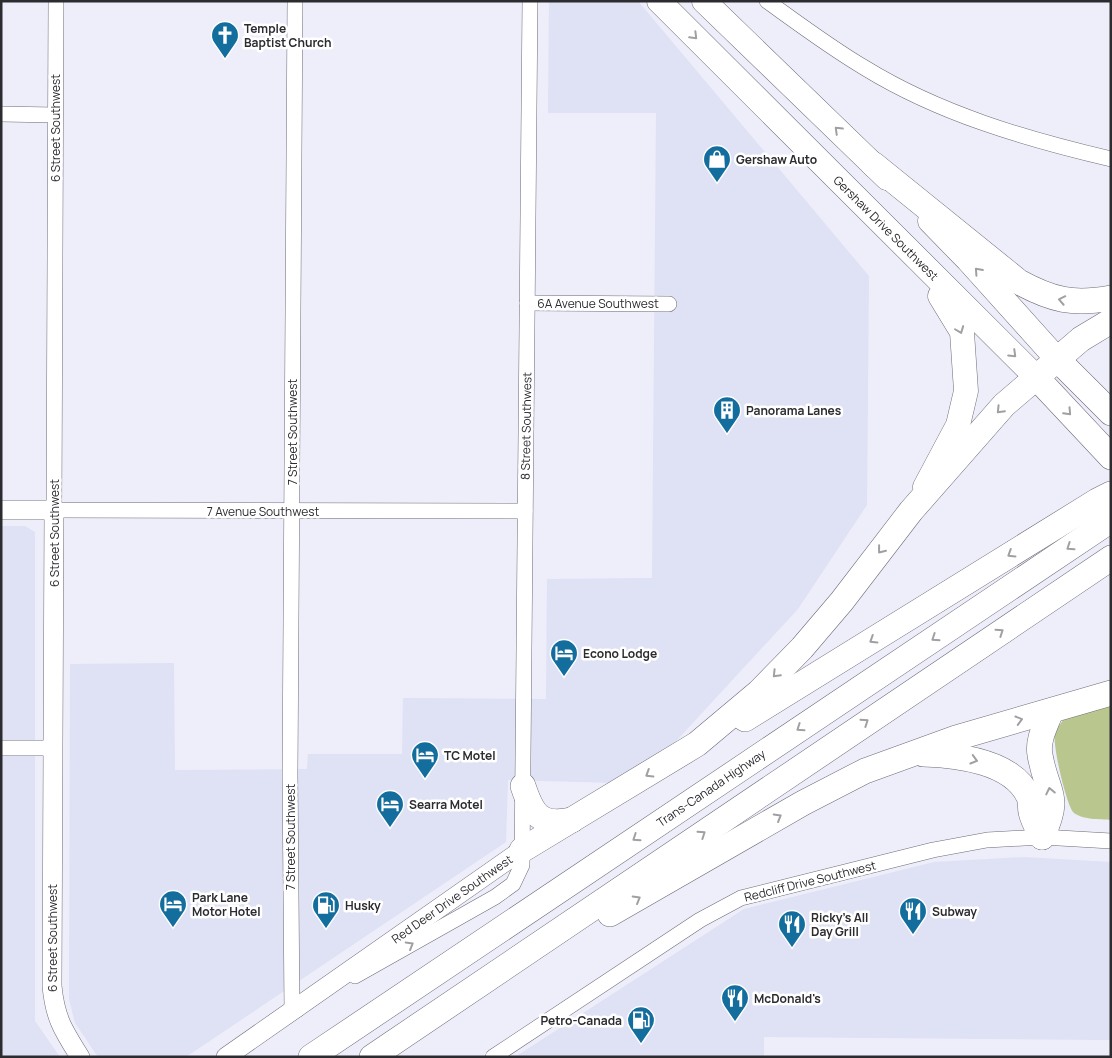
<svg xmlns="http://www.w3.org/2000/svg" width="1112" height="1058" font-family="Manrope,sans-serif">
<rect width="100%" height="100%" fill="#edeefa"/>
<g fill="#dfe1f4">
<polygon points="549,1 638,1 869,276 867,505 798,609 667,751 615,783 508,780 506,842 186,1057 98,1057 75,1023 69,999 70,664 174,663 175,770 307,769 308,754 402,754 403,698 546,699 547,579 652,578 656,113 548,113"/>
<polygon points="1,526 25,526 35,532 35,1021 60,1057 1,1057"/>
<polygon points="1024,857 1111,862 1111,1040 764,1037 764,1057 515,1057 744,909 934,862"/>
</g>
<path fill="#b9c78f" d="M1111,705V820C1101,819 1081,820 1073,812C1066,803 1052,744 1055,733C1057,727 1063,721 1066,716Z"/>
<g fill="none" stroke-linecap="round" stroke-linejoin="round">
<g stroke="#6b6c77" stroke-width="16">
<g id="minor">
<polyline points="56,1 54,510 525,511"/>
<polyline points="295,1 290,775 292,1012 298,1009"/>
<path d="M767,1C799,24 831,48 865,68C940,114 1026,139 1111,159"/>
<polyline points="1,114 55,115"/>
<polyline points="527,303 669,304"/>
<polyline points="1,748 53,748"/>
<polyline points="355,976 495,897 513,884 522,865 530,1"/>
<polyline points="493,1057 700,920 741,898 933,850 987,840 1042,837 1111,841"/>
</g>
</g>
<g stroke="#6b6c77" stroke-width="20">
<g id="tertiary">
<path d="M1,510H54L52,986C55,1018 63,1030 80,1057"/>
<polyline points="226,1057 522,850"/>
</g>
</g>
<g stroke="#6b6c77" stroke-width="25">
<g id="primary">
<polyline points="659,1 1035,376"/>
<polyline points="704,1 887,178"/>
<polyline points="930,221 968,260 1057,359"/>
<polyline points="925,487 958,425 966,391 962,332 940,296"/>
</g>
</g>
<g stroke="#6b6c77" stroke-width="26">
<g id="trunk">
<path d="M873,164L1019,282C1052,300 1073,305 1111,298"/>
<polyline points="1057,359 1111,413"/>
<polyline points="1035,376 1111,457"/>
<polyline points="745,719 1097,501 1111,494"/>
<path d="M923,754C956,755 1013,761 1029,797C1031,802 1030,808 1031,812C1033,821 1038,829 1042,837"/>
<path d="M523,786C532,813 539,827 572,820"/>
<path d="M1042,837C1062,793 1047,796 1040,755C1037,740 1046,725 1051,711"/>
<polyline points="522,850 697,744 759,692 802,648 842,601 911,511 1004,405 1081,339 1111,321"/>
<polyline points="610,914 803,803 865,771 956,738 1111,693"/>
<polyline points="311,1057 1111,520"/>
<polyline points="372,1057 1111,558"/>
</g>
</g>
<use href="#minor" stroke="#fff" stroke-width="15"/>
<use href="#tertiary" stroke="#fff" stroke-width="19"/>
<use href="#primary" stroke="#fff" stroke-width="24"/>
<use href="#trunk" stroke="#fff" stroke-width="25"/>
</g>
<defs><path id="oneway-chevron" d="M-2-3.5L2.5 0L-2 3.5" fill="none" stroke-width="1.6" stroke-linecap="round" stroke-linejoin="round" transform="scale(1.25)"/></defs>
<g stroke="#a0a0a2">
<use href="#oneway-chevron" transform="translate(694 36) rotate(45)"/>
<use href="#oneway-chevron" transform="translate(838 130) rotate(-136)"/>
<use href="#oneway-chevron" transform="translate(978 271) rotate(-132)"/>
<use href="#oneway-chevron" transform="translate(1062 300) rotate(-169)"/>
<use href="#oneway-chevron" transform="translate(960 330) rotate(69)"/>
<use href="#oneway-chevron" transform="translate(1013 354) rotate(44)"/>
<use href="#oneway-chevron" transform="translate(1000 410) rotate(134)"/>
<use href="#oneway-chevron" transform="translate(1068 412) rotate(47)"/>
<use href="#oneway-chevron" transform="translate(1070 547) rotate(146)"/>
<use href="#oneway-chevron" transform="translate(881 550) rotate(128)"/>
<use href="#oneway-chevron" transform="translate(1011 554) rotate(148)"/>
<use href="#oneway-chevron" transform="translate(1000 632) rotate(-34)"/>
<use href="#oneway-chevron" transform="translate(935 638) rotate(146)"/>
<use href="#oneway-chevron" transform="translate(873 640) rotate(148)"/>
<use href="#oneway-chevron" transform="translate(776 674) rotate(134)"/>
<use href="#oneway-chevron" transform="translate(1019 720) rotate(-16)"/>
<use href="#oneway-chevron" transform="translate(865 722) rotate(-34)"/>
<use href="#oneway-chevron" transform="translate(800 728) rotate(146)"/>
<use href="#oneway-chevron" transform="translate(974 760) rotate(16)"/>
<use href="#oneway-chevron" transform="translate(649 774) rotate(148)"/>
<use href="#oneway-chevron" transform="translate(1050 791) rotate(-102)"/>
<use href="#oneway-chevron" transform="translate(778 817) rotate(-30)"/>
<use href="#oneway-chevron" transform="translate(702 834) rotate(-34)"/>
<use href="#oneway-chevron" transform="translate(636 838) rotate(146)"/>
<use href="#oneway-chevron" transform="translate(637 899) rotate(-30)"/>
<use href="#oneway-chevron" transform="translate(410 945) rotate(-30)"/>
</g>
<defs>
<g id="church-pin" transform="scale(1.4375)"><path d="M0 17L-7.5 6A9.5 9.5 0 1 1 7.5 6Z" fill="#146e9d" stroke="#fff"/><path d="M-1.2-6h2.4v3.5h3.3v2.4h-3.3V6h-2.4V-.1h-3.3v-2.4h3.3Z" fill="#fff"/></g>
<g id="shop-pin" transform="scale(1.4375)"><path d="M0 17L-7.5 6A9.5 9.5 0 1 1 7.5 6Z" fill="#146e9d" stroke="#fff"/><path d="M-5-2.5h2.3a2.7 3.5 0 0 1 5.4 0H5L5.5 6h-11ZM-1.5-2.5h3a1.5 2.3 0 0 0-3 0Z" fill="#fff"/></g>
<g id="building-pin" transform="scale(1.4375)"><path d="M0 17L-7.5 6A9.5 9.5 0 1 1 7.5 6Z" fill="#146e9d" stroke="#fff"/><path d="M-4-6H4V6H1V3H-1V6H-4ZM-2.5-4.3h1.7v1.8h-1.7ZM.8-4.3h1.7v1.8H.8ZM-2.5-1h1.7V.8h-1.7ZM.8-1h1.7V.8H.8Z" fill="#fff"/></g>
<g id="hotel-pin" transform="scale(1.4375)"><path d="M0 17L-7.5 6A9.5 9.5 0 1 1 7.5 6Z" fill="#146e9d" stroke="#fff"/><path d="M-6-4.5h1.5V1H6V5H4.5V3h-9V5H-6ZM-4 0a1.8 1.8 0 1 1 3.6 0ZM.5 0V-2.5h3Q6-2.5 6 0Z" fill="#fff"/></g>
<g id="fuel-pin" transform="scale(1.4375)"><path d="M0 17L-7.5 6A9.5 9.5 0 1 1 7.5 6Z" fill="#146e9d" stroke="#fff"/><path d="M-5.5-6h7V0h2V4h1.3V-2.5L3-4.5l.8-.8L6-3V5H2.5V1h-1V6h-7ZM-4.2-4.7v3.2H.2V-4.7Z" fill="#fff"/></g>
<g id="restaurant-pin" transform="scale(1.4375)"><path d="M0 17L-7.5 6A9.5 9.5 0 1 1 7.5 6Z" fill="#146e9d" stroke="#fff"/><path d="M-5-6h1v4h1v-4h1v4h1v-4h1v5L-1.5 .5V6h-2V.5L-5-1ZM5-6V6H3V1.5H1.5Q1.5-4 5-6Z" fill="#fff"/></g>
</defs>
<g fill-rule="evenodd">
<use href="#church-pin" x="225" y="35"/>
<use href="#shop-pin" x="717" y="159"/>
<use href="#building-pin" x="727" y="410"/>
<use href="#hotel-pin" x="564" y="653"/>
<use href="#hotel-pin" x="425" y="755"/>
<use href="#hotel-pin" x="390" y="804"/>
<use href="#hotel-pin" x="173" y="904"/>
<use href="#fuel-pin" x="326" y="905"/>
<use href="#restaurant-pin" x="913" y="911"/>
<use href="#restaurant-pin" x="792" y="924"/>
<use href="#restaurant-pin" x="735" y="998"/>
<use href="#fuel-pin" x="641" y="1020"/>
</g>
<g text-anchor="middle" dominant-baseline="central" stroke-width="5" stroke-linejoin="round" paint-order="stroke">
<g font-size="12" font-weight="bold" fill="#2b2b30" stroke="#fff" text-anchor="start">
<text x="244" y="28">Temple<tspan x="244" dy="14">Baptist Church</tspan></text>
<text x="736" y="159">Gershaw Auto</text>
<text x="746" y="410">Panorama Lanes</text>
<text x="583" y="653">Econo Lodge</text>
<text x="444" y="755">TC Motel</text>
<text x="409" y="804">Searra Motel</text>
<text x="192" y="897">Park Lane<tspan x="192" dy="14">Motor Hotel</tspan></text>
<text x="345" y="905">Husky</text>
<text x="932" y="911">Subway</text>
<text x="811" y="917">Ricky's All<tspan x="811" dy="14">Day Grill</tspan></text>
<text x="754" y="998">McDonald's</text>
<text x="622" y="1020" text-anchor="end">Petro-Canada</text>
</g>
<g font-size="12" fill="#2b2b30" stroke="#fff">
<text transform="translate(55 128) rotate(-90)">6 Street Southwest</text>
<text transform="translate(886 228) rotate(45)">Gershaw Drive Southwest</text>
<text x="598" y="303">6A Avenue Southwest</text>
<text transform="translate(526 426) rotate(-89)">8 Street Southwest</text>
<text transform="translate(292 432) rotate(-90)">7 Street Southwest</text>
<text x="263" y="511">7 Avenue Southwest</text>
<text transform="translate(54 533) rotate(-90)">6 Street Southwest</text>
<text transform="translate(711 788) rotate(-34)">Trans-Canada Highway</text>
<text transform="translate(290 837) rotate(-90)">7 Street Southwest</text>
<text transform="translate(810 881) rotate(-14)">Redcliff Drive Southwest</text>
<text transform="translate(452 899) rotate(-35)">Red Deer Drive Southwest</text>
<text transform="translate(52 938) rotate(-90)">6 Street Southwest</text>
</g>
</g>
<rect width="1112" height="1058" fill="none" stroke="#2b2b30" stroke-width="5"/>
</svg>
